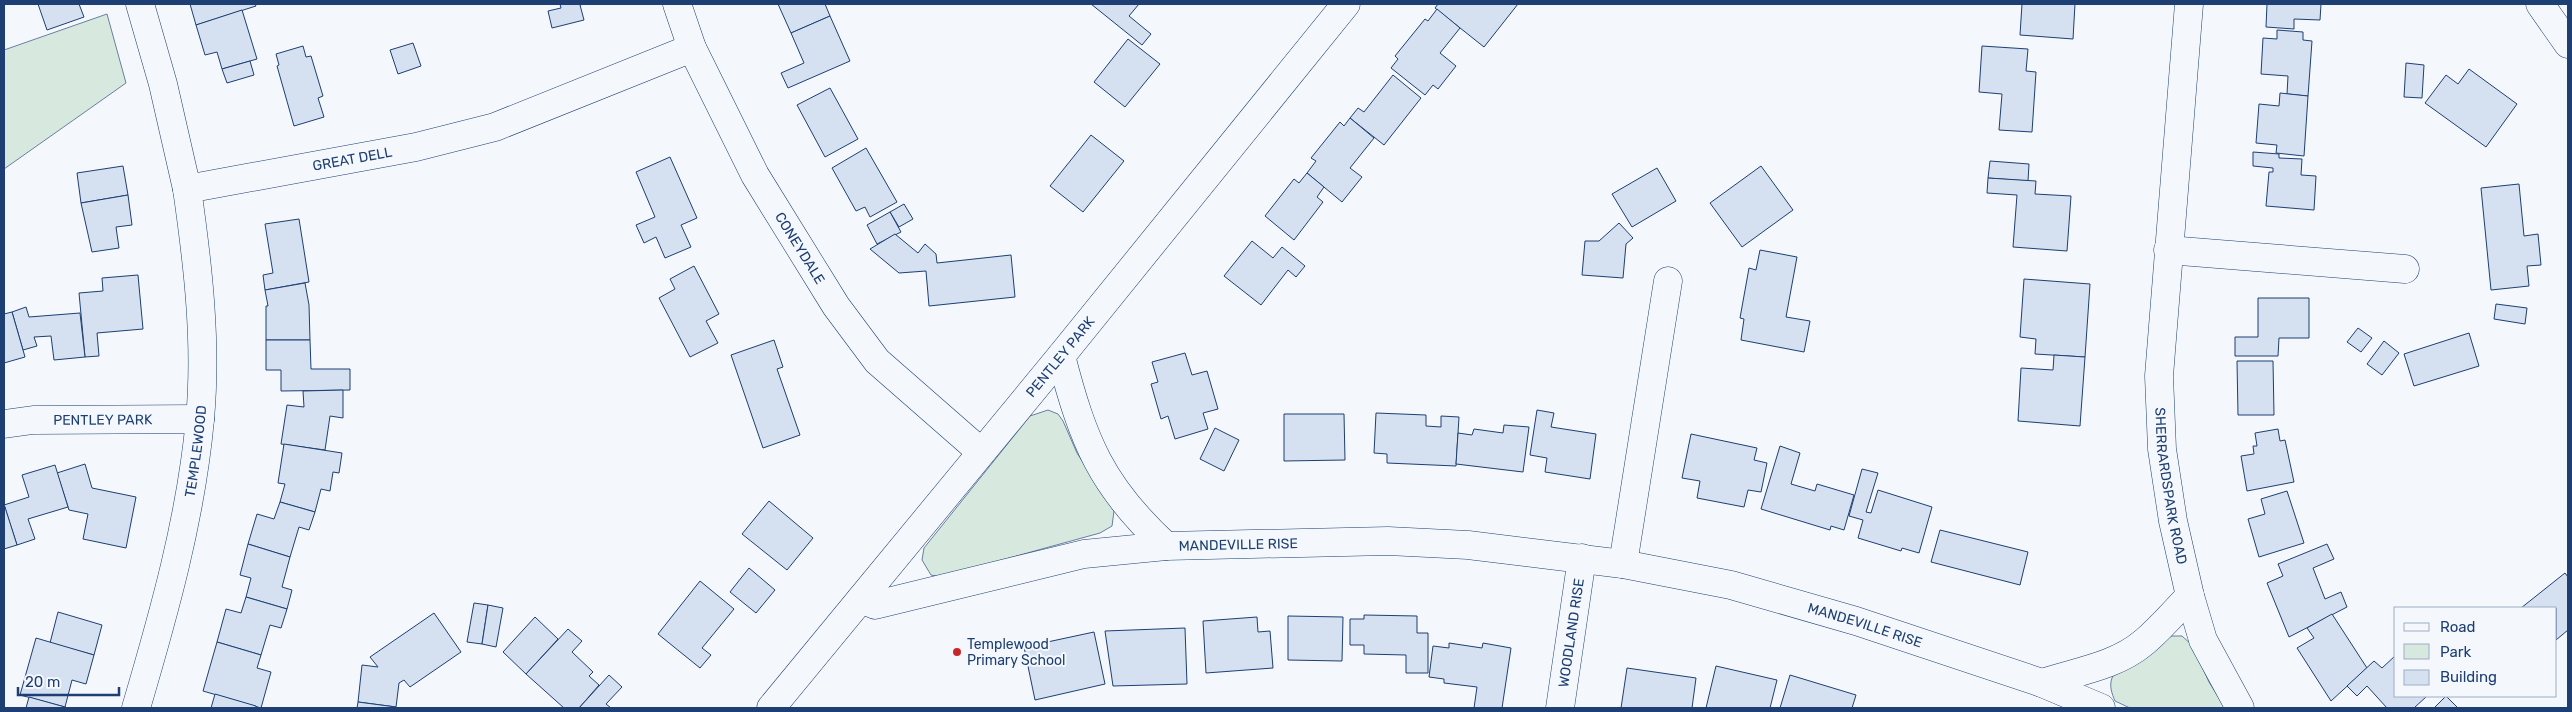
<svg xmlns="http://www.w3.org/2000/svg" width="2572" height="712" font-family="Rubik,sans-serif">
<rect width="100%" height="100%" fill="#f4f7fb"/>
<g fill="#d7e8df" stroke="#687fa3">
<polygon points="107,14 126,83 4,169 4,50"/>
<polygon points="1048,410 1058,414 1063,421 1077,453 1114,511 1112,526 1100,533 940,577 931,575 922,560 924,548 1030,416"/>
<path d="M2172,636H2182L2192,645L2209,682L2225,708H2130L2115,701C2112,694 2109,686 2112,678C2116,665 2159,642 2172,636Z"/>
</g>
<g fill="#d5e0f0" stroke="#1d3f73">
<polygon points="38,4 79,4 84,17 47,30"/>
<polygon points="190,4 255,4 256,6 196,25"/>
<polygon points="560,4 584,4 580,5 584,20 552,28 548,11 561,8"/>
<polygon points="778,4 825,4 830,16 791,33"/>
<polygon points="1091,4 1139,4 1129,16 1151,34 1142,45"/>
<polygon points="1438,4 1518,4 1484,47 1435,8"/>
<polygon points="2022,4 2075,4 2073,39 2020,35"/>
<polygon points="2267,4 2321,4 2320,20 2294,19 2294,29 2266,27"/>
<polygon points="1437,9 1460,28 1440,53 1456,66 1438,89 1433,85 1425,95 1391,68 1398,59 1395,56 1425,19 1428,21"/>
<polygon points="242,10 257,59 222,69 217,52 205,55 196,25"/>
<polygon points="830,16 850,61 788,88 781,73 804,63 791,33"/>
<polygon points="2277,30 2303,32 2303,40 2312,41 2308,96 2287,94 2288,76 2261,74 2263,38 2277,39"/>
<polygon points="1128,39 1160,64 1125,107 1094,82"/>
<polygon points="413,43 421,66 398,74 390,50"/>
<polygon points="303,46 306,57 311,56 323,96 318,98 324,117 294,126 277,66 279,65 276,54"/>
<polygon points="1982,46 2028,49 2026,71 2036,72 2032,132 1999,130 2002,94 1979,92"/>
<polygon points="250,61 254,75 227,83 222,69"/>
<polygon points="2406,63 2424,65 2422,98 2404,97"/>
<polygon points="2469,69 2517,104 2486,147 2425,103 2446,75 2458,84"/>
<polygon points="1393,75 1421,98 1384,145 1350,118 1358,108 1364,112"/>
<polygon points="830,88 858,139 825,157 797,105"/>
<polygon points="2280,93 2308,96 2304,156 2276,153 2277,145 2256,143 2259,104 2279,106"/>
<polygon points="1350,118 1374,138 1350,168 1362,177 1342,202 1307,173 1316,161 1311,158 1340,122 1344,126"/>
<polygon points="1091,135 1124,161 1083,212 1050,186"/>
<polygon points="866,148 897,202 870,217 865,207 856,211 832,168"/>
<polygon points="2253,152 2279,154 2279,158 2302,159 2301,175 2316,176 2314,210 2266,206 2269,172 2273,172 2273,168 2253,166"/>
<polygon points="670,157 697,218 681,225 691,247 665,258 656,237 644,243 636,225 655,217 636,172"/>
<polygon points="1990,161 2029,164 2028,181 1988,178"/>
<polygon points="123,166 128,195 81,203 77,173"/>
<polygon points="1761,166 1793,210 1742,247 1710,203"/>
<polygon points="1657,168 1676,201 1632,227 1612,194"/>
<polygon points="1307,173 1324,187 1317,197 1323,202 1294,240 1265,216 1294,179 1299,183"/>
<polygon points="1988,178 2036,181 2035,194 2071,196 2067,251 2013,247 2017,195 1987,193"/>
<polygon points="2519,184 2524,236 2538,234 2541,265 2527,266 2529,286 2491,290 2481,188"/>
<polygon points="128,195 132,225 116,227 119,248 92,252 81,203"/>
<polygon points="904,204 913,219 899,227 890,212"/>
<polygon points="890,212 901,232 877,244 867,225"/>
<polygon points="299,219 309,282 265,290 263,275 273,273 265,224"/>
<polygon points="1619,223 1633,238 1626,244 1623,278 1582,275 1585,241 1599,241"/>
<polygon points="895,234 918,253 925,244 936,254 937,263 1011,255 1015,297 929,306 926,271 899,273 870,249"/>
<polygon points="1252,241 1273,258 1282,247 1305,266 1296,277 1288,270 1261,305 1224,276"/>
<polygon points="1760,250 1797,257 1786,317 1810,321 1804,352 1741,340 1744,319 1740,318 1749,268 1756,270"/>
<polygon points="694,266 719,314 706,321 718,343 690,357 659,298 675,289 670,279"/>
<polygon points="138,275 143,329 97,333 99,356 85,357 79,293 103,291 102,278"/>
<polygon points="2024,279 2090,284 2085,357 2035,354 2036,339 2020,337"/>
<polygon points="305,283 309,305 310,340 266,340 266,306 268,306 265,290"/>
<polygon points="2258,298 2309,298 2309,338 2279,338 2278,356 2235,356 2235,337 2258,337"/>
<polygon points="2496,304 2527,308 2525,324 2494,319"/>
<polygon points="26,307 29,317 80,313 85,357 54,360 51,336 34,337 37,346 23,350 12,312"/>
<polygon points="12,312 25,357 4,363 4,314"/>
<polygon points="2358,328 2372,338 2361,352 2347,342"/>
<polygon points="2469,333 2479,366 2414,386 2404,354"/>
<polygon points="266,340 310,340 311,369 350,369 350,390 281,391 281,370 266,370"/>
<polygon points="774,340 783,367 777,369 800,435 763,448 731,355"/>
<polygon points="2384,341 2399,353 2382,375 2367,364"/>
<polygon points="1185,353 1192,375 1207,371 1218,409 1203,413 1208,429 1175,439 1168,416 1161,419 1151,384 1158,382 1152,362"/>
<polygon points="2054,355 2085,357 2080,426 2018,421 2021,368 2053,370"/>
<polygon points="2237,361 2273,361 2274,415 2238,415"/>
<polygon points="343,390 343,418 330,416 325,450 281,444 287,405 304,407 303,391"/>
<polygon points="1537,410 1554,413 1551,427 1596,434 1590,479 1545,472 1547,458 1530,455"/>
<polygon points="1376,413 1426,415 1426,426 1441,427 1441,416 1459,417 1456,466 1387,463 1387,454 1374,453"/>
<polygon points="1284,414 1344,414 1345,460 1284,461"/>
<polygon points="1504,425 1529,427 1523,472 1456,464 1458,433 1472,435 1474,429 1503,433"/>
<polygon points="1215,428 1239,440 1224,471 1200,459"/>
<polygon points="2278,429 2280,441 2285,440 2294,482 2247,491 2241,456 2254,454 2253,446 2257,446 2255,433"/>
<polygon points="1691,434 1757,448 1754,460 1767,463 1761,492 1748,490 1744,507 1697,498 1700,481 1682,478"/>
<polygon points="284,444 342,453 339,473 333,472 330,491 321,489 315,512 280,502 285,484 278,483"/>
<polygon points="1780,446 1800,453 1791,484 1815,491 1817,484 1854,495 1844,530 1831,526 1830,530 1761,509"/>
<polygon points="85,464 92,488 136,497 126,548 83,539 88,514 69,510 57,473"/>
<polygon points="55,465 68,507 28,519 35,539 17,545 4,505 29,497 22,475"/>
<polygon points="1862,469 1878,473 1866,512 1871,513 1878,490 1932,507 1919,553 1902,548 1901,551 1858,538 1863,520 1849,516"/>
<polygon points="2287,491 2304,543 2259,557 2248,519 2265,514 2261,499"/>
<polygon points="769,501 813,538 787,570 742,534"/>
<polygon points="280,502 315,512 309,530 299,527 290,557 248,544 257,514 274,519"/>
<polygon points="4,504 17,545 4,549"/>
<polygon points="1940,530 2028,552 2020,585 1931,562"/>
<polygon points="248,544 290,557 282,587 292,590 287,609 246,597 251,578 240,575"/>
<polygon points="2327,544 2334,559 2313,568 2325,599 2341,592 2347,607 2289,637 2267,583 2283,576 2278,564"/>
<polygon points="749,568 775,590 756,613 730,592"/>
<polygon points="2565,573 2568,577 2568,630 2556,640 2556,608 2521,608"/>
<polygon points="700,581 734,609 702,648 711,655 700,668 658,634"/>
<polygon points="246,597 287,609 281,628 270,625 261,655 217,642 226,609 241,613"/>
<polygon points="474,603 488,605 482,644 467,642"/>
<polygon points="488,605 503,608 496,647 482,644"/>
<polygon points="58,612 102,625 94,655 50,643"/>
<polygon points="434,613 461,652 410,687 404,680 399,683 396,707 358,702 362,665 378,667 370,657"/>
<polygon points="2332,614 2367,668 2331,701 2297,648 2314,638 2307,628"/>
<polygon points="1364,615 1417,616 1417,633 1428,633 1428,673 1406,673 1406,655 1364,654 1364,645 1350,645 1350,619 1364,619"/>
<polygon points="1288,616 1343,617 1342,661 1288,660"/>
<polygon points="535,617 558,639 526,674 503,652"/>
<polygon points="1257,617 1258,632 1270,631 1273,668 1206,673 1203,621"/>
<polygon points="1185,628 1187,684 1113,686 1105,631"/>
<polygon points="568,629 582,641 572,652 593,672 589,676 599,685 579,708 564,708 526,674"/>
<polygon points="1094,632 1105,684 1035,700 1024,647"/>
<polygon points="36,638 94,655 86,684 72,680 65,707 20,695"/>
<polygon points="217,642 261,655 257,668 271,672 261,708 203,691"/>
<polygon points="1449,643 1482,648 1483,643 1511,648 1502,708 1474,708 1477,687 1444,683 1444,679 1429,677 1433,646 1449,648"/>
<polygon points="2396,655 2396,696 2427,696 2414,708 2387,708 2367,686 2357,696 2347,686 2374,661 2382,668"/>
<polygon points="1716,666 1777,680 1770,708 1706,708"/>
<polygon points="1627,668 1696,678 1692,708 1621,708"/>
<polygon points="609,675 622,687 606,704 611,708 579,708"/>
<polygon points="1790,675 1856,695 1852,708 1780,708"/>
<polygon points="215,694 256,706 256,708 211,708"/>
<polygon points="2446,696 2458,708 2434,708"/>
<polygon points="29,697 65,707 68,708 26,708"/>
<polygon points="358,702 396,707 396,708 357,708"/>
</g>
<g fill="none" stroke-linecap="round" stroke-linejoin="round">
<g stroke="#1d3f73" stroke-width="29">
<g id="minor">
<path id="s1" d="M140,4L163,84L187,189L416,147L495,127L692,48"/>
<path id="s2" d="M677,4L692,48L755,175L836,306L877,361L981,452"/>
<path id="s3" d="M2189,4L2159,376L2162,449L2173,521L2190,596L2203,640L2240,708"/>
<polyline points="2540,4 2568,44"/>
<polyline points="2168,250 2405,269"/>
<path d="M1061,356C1083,441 1101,486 1166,546"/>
<path id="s4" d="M4,424L33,420L200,419"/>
<polyline points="1623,564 1668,281"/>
<path id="s5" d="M861,599L875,605L1084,554L1166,546L1388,541L1468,545L1623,564L1731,585L1856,621L2042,683L2101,708"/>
<path d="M2042,683C2075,672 2116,666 2143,643C2160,629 2174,612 2190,596"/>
<path id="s6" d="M136,708C164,613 191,518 200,419C207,343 198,265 187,189"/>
<path id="s7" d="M771,708L1061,356L1346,4"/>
<path id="s8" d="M1560,708L1582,558"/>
</g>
</g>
<use href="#minor" stroke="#f4f7fb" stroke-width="28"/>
</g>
<circle fill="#c62828" stroke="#f4f7fb" stroke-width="2" cx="957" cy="652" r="5"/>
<g text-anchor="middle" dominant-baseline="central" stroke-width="4" stroke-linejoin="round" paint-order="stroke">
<g font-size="14" fill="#1d3f73" stroke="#f4f7fb">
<text stroke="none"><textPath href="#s1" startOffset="359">GREAT DELL</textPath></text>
<text stroke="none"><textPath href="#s2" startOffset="274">CONEYDALE</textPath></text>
<text stroke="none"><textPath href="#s7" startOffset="455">PENTLEY PARK</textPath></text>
<text stroke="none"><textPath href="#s4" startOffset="99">PENTLEY PARK</textPath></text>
<text stroke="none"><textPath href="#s6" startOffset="264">TEMPLEWOOD</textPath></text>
<text stroke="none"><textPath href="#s3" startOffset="484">SHERRARDSPARK ROAD</textPath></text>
<text stroke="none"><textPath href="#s5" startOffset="385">MANDEVILLE RISE</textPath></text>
<text stroke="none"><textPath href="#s5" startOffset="1021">MANDEVILLE RISE</textPath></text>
<text stroke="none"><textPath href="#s8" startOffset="76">WOODLAND RISE</textPath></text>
</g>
<g font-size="14" fill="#1d3f73" stroke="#f4f7fb" text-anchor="start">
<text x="967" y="644">Templewood<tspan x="967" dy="16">Primary School</tspan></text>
</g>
</g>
<rect width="2572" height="712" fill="none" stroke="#1d3f73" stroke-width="10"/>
<rect x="2394" y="607" width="162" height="90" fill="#f4f7fb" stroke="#9eadc5"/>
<rect x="2404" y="623" width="25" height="8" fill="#f4f7fb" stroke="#9eadc5"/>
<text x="2440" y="632" font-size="15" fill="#1d3f73">Road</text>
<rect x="2404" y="644" width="25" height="15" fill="#d7e8df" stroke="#9eadc5"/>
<text x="2440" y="657" font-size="15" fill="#1d3f73">Park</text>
<rect x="2404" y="670" width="25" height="15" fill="#d5e0f0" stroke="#9eadc5"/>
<text x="2440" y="682" font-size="15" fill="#1d3f73">Building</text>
<path d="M18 687v8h101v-8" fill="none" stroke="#1d3f73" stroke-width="2.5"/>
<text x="25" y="687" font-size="15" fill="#1d3f73" stroke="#f4f7fb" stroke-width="4" paint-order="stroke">20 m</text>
</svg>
